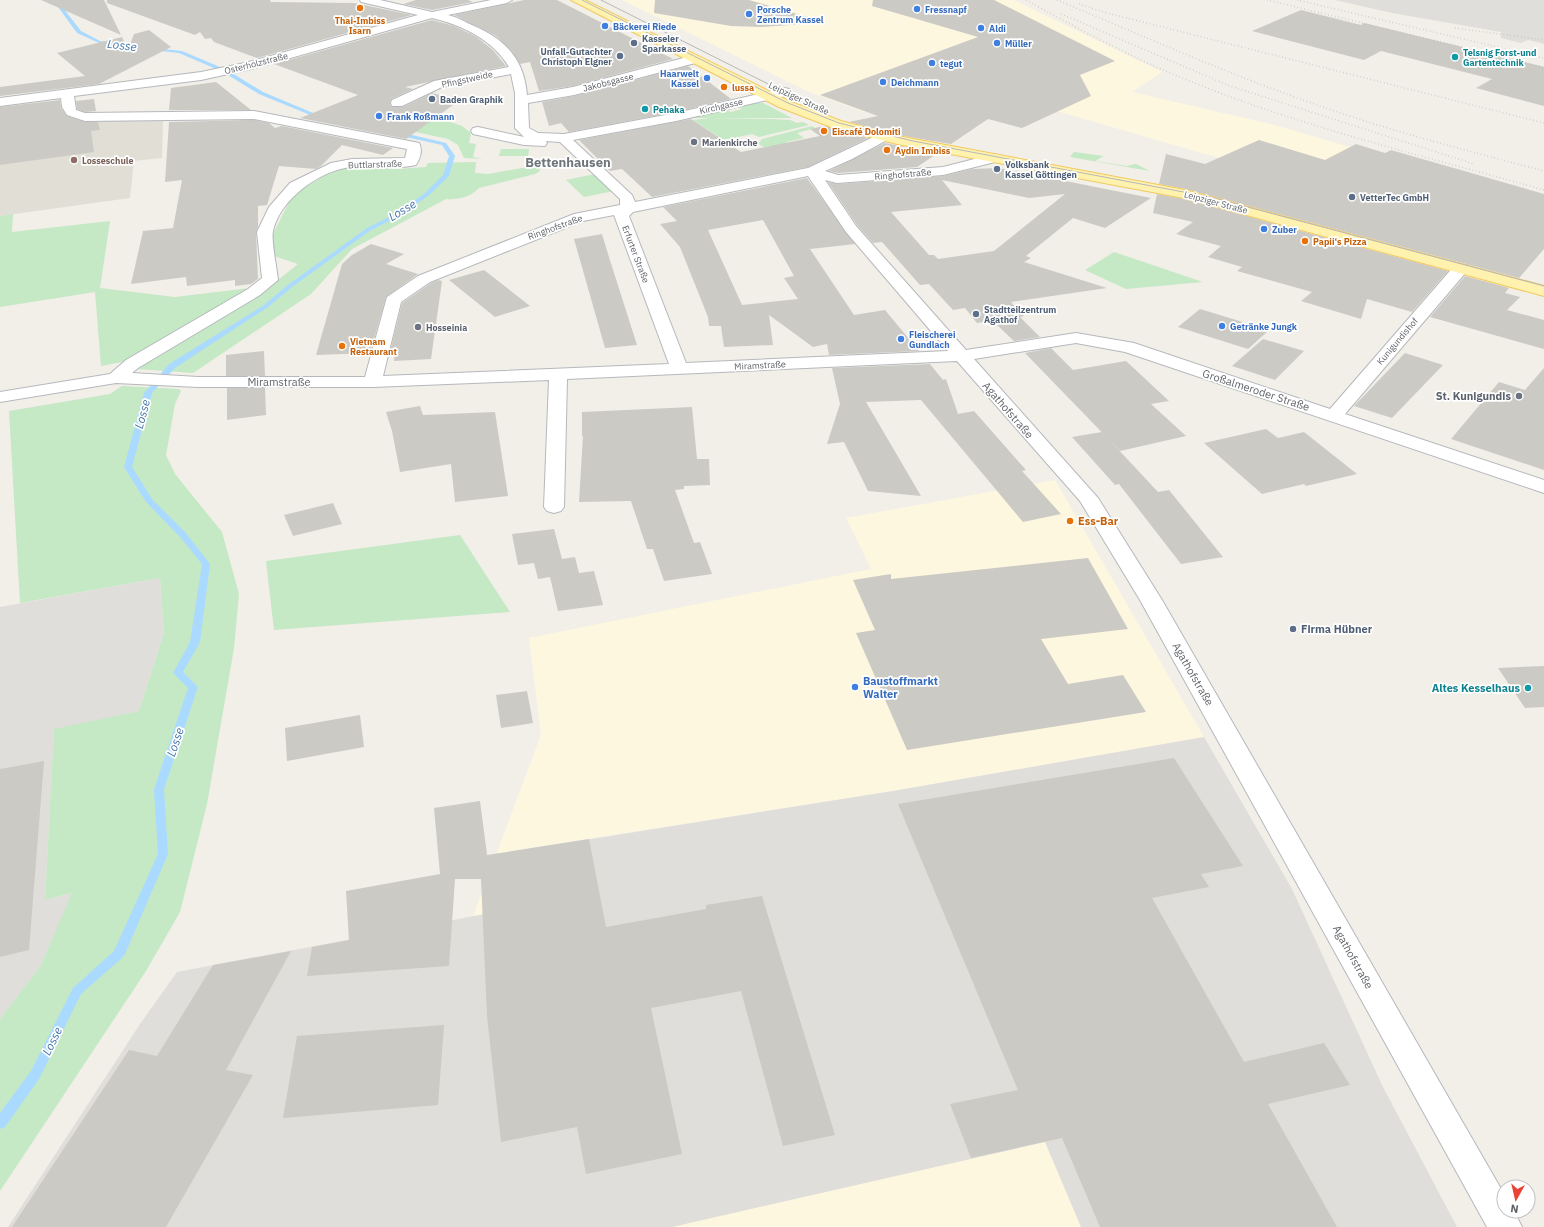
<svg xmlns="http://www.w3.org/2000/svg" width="1544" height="1227" font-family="'IBM Plex Sans',sans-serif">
<rect width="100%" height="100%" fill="#f1efe8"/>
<g fill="#fef7e0">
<polygon points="622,0 1014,0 1162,72 1132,92 1271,124 1350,147 1356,144 1385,153 1391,150 1456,169 1257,169 1043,107 864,112 807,91"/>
<polygon points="1055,480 1204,737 893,791 510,851 516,908 473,916 541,735 529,638 871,569 846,518"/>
<polygon points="1045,1142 1081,1227 672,1227 971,1158"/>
</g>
<g fill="#e0deda">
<polygon points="1335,0 1544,0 1544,44 1528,40 1521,43 1501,38 1501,32 1392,13"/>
<polygon points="160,578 164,633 139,711 54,730 45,900 73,893 40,967 0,1019 0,607"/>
<polygon points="1204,737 1292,889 1382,1085 1457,1227 1081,1227 1045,1142 672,1227 8,1227 140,1024 177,972 516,908 510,852 893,791"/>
</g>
<polygon fill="#e1ded6" points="0,109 53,120 163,119 162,158 134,161 130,198 0,216"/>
<g fill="#c5e8c5">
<polygon points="755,103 763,103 792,118 690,118 725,109 731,112 742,109 738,107"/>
<polygon points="410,110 448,121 462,126 471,133 469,143 476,144 473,157 483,159 464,158 458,145 448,139 379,124"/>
<polygon points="711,118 771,119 790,120 797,123 803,122 809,125 759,137 752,134 724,140 693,120"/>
<polygon points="812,126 815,128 797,133 804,138 786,142 816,161 797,164 758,144 762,139"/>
<polygon points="501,149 529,149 528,156 499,156"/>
<polygon points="1074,152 1104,156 1095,161 1127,166 1136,164 1150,171 1070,157"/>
<path d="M476,162L475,173L488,174L539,165L540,171L535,174L479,188C471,197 458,200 446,199L352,249L311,294L193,373L136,369L141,364L278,280L298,264L274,256L272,236L292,196L331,171L352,166L397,169L426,167L428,163Z"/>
<polygon points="595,174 614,191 584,197 566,180"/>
<polygon points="13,214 12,232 110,221 100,288 175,297 250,288 132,360 101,366 95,292 0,307 0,216"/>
<polygon points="1114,252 1203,282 1126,289 1085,270"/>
<polygon points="122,386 179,389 181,391 175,404 166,455 175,474 222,532 239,594 234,648 207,804 180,912 146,971 0,1191 0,1019 40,967 72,893 45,900 54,729 139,711 164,633 160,578 20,603 9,411 110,394"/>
<polygon points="460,535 510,612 274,630 266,561"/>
</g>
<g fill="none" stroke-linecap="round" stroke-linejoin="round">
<g fill="#aadaff" fill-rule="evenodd">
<polygon points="53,0 57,0 81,31 100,41 143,47 141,48 99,43 77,33"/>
<polygon points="154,48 182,51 227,70 263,92 325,118 320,119 259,94 223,72 179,53 152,50 152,49"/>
<polygon points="399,132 446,143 455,156 449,176 428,196 397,217 371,230 292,287 268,307 175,368 152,393 132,467 152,499 186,533 210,564 200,642 183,672 198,687 164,789 168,854 125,954 123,957 81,994 39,1079 5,1127 0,1129 0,1113 31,1071 73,988 114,951 158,854 154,789 188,688 173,673 190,642 202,564 180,537 146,502 124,467 144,393 169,364 264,305 288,285 367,228 393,215 424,194 443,175 449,156 442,145 397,135 396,134"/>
</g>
</g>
<g fill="#cccac5" fill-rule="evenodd">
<polygon points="41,0 104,0 121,35"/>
<polygon points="107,0 270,0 271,2 354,3 412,15 257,58 214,42 211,38 205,39 200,32 195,35 107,3"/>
<polygon points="416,0 468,0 473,2 432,10 403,4"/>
<polygon points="524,0 557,0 673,59 573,86 539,91 530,62 520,64 512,51 496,36 454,15"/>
<polygon points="655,0 749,0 818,20 817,23 761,27 731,26 654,13"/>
<polygon points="873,0 994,0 1115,61 1080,75 1091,96 1022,128 988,119 951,144 898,135 849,122 878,116 820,95 978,37 872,6"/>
<polygon points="1301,10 1361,25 1364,23 1544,67 1544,106 1476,88 1492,79 1381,51 1364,60 1252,31"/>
<polygon points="432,20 454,26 475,36 493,50 506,66 405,87 413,89 391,99 390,103 391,107 403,107 432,93 460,100 406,139 300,118 358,95 274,64"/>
<polygon points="149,30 171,47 99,84 0,96 0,87 85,76 57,53 122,37 128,50 134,34"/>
<polygon points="688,66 731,99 676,112 569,132 561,123 549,126 542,102 574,96"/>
<polygon points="216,82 251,110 169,110 171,88"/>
<polygon points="94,99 96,111 85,112 77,109 76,101"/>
<polygon points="60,100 61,108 67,116 85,122 98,122 100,130 91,131 94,152 0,165 0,107"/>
<polygon points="691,119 741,152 820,136 810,129 825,126 868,138 808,167 652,197 622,169 610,171 579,140"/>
<polygon points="254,120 269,123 275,128 282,126 393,148 383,155 342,145 321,166 316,169 279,166 267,205 258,206 258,227 256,232 258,279 251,284 235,286 235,280 187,286 186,277 131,284 143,231 173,228 182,180 165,182 169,122"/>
<polygon points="1259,140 1325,160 1356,144 1385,153 1391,150 1544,194 1544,249 1519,278 1185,189 1159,184 1166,154 1205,164"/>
<polygon points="885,143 938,153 917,167 838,173 829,171"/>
<path d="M999,168L1151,198L1105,228L1073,218L1026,256L1031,258L1024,262L1107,288L1011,302L1024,316L1020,317L1040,337L1014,341L997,325L1003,319L977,323L965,308L953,310L929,284L920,285L882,242L873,243L857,225L828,182L837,184L943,176L972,169ZM942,180L1029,198L1065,194L994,251L938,259L934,255H929L891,212L962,205Z"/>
<path d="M807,178L855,244L810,249L854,315L885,310L919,351L829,355L827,344L813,347L769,315L773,345L724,347L721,326H709L708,317L680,247L660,224L677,221L663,207ZM763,220L794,276L784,278L798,299L742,305L708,230Z"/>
<polygon points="1157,194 1184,199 1448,271 1412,312 1367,299 1361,319 1301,301 1312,292 1237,271 1242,267 1208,257 1221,246 1176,234 1193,222 1153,213"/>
<polygon points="602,234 608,254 637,345 605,348 574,239"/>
<polygon points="371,244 404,254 386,264 418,274 386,297 370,353 316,355 342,264 352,255"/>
<polygon points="484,270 530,306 495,317 449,280"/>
<polygon points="1465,276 1509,288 1505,293 1520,297 1507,310 1544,320 1544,349 1430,317"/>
<polygon points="438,280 442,281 431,359 394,361 395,352 390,352 402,303 431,283"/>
<polygon points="1200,309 1269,330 1248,349 1178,327"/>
<polygon points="1263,339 1304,351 1275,380 1232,366"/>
<polygon points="1051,348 1073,370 1126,361 1169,401 1151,404 1186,436 1120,451 1025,353"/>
<polygon points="264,351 265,376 226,376 226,355"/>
<polygon points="1405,353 1443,365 1392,418 1354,406"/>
<polygon points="930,364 943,380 946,379 958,414 974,411 1026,470 1022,471 1061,514 1023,522 921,400 866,402 921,496 868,491 844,442 827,444 840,404 832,368"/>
<polygon points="1544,368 1544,470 1451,439 1499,382 1525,390"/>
<polygon points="227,388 265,388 266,415 227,420"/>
<polygon points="420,406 423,415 495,412 508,496 455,502 451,464 400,472 392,431 386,412"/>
<polygon points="692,407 697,459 709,459 710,485 684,486 684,489 675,490 694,543 700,542 712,574 664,581 653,549 647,549 631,501 579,502 583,436 582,436 582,412"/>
<polygon points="1266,429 1278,438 1304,432 1357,474 1306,486 1304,484 1262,494 1204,443"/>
<polygon points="1102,432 1158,492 1169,490 1223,557 1181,564 1119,484 1115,485 1072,437"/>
<polygon points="333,503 342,524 293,536 284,515"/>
<polygon points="554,529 562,559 575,557 579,573 594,571 603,605 558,611 550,577 538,579 534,563 518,565 512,534"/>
<polygon points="1088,558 1128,629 1041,639 1068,684 1123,675 1146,712 907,750 856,633 875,630 853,580 891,574 891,579"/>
<polygon points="1544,666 1544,707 1525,708 1498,668"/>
<polygon points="527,691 533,723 501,728 496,695"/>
<polygon points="360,715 364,747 287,761 285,728"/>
<polygon points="1174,758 1243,866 1201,874 1209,887 1152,898 1244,1062 1324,1043 1350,1085 1268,1104 1337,1227 1100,1227 1062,1138 971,1158 950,1104 1018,1090 898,804"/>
<polygon points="44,761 29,950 0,957 0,769"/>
<polygon points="480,801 487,855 589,839 606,927 706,909 706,905 762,896 835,1135 783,1146 741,991 651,1008 682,1154 586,1174 577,1127 501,1142 487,1016 481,879 455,879 449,966 307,976 312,947 349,940 346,891 440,874 434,808"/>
<polygon points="291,951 226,1070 253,1075 166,1227 12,1227 129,1050 157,1056 213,965"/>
<polygon points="444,1025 438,1105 283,1118 297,1036"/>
</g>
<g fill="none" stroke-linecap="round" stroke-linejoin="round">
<g stroke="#b5b8bc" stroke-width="2">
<path id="street" d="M360,0H380L432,12L491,0H512L507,3L448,15C457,17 465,22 474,26C506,40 524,59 527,95L573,87L695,55L701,59L699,62L574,95L528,103L529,128L538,133L564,134L676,113L785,88L789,89L791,92L789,95L785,96L676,121L573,140L632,195L635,202L808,168L882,133L887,134L889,137L887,140L852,159L825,171L838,175L943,167L994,154L999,155L1001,158L999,161L943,175L837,183L825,180L856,226L966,350L1076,333L1134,343L1330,409L1455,265H1467L1469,268L1467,271L1345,414L1544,480V493L1125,352L1076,343L974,359L1098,498L1162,600L1504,1194V1211H1514L1522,1227H1487L1140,600L1080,501L957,361L567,379L564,507L561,511L554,513L547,511L544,507L549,380L373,387H198L116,383L0,402V392L110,374L126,360L248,289L262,278L257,232L269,207L290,183L331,163L352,159L405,158L407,149L254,119L85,121L67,115L62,107L61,98L0,106V98L201,72L245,63L418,15L361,2ZM432,18C462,25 493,40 509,67L434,81L392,100L391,103L392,106H402L442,87L511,74L515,93V128L524,137L478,127L473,128L471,131L473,134L524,145L545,146L547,143L546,141L560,142L620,199V205L574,214L418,276L387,297L365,377H198L132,373L138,368L260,295L278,280C277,269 271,241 273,231C280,199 320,170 352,167C373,165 394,170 416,165C420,159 423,150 419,143L414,142L254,111L85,113L76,110L74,96L201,80L251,69ZM808,176L846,232L948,351L686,363L629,216L633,212ZM614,215L669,364L383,376L401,302L430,282L583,221Z"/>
</g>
<g stroke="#f2c960" stroke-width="2">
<polygon id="primary" points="571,0 585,0 789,101 841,121 898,136 1185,190 1544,286 1544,296 1184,198 897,144 831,127 779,107"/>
</g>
<use href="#street" fill="#fff" fill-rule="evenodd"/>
<use href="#primary" fill="#fff2af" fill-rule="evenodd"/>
<g stroke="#b6b7b8" stroke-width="1">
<polyline points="582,0 788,103 839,123 913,141 1210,197 1544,286"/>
<polyline points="601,0 826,113"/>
</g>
<g stroke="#b6b7b8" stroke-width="1.5" stroke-dasharray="0.5 3" stroke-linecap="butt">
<path d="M1026,0C1082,31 1138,61 1197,84C1309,129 1428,157 1544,190"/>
<path d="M1057,0C1141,35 1223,72 1309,102C1386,130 1465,150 1544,171"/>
<polyline points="1267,0 1544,67"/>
<polyline points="1297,0 1544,58"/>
<polyline points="1079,4 1107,13 1544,123"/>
<polyline points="1061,14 1230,86 1474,164"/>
<polyline points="1455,28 1544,40"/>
</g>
</g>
<g fill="#e8710a" stroke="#fff" stroke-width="1.5">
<circle cx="360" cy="8" r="4"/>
<circle cx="724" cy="87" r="4"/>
<circle cx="824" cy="131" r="4"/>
<circle cx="887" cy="150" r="4"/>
<circle cx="1305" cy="241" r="4"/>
<circle cx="342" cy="346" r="4"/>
<circle cx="1070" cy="521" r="4"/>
</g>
<g fill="#3f7fe0" stroke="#fff" stroke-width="1.5">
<circle cx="917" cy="9" r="4"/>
<circle cx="749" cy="14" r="4"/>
<circle cx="605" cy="26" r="4"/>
<circle cx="981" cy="28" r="4"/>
<circle cx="997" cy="43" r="4"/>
<circle cx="932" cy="63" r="4"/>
<circle cx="707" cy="78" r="4"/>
<circle cx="883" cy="82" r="4"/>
<circle cx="379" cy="116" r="4"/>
<circle cx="1264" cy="229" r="4"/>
<circle cx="1222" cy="326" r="4"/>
<circle cx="901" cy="339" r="4"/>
<circle cx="855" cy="687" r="4"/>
</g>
<g fill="#5c6f8a" stroke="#fff" stroke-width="1.5">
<circle cx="634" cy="43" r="4"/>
<circle cx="620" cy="56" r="4"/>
<circle cx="432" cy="99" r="4"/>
<circle cx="997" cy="169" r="4"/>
<circle cx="1352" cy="197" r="4"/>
<circle cx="976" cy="314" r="4"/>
<circle cx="1293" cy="629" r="4"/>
</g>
<g fill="#0f9aa8" stroke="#fff" stroke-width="1.5">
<circle cx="1455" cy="57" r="4"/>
<circle cx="645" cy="109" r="4"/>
<circle cx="1528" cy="688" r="4"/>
</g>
<g fill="#6b7280" stroke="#fff" stroke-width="1.5">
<circle cx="694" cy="142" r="4"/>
<circle cx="418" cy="327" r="4"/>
<circle cx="1519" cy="396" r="4"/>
</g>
<circle fill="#8d6e63" stroke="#fff" stroke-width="1.5" cx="74" cy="160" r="4"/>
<g text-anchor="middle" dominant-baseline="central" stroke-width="3.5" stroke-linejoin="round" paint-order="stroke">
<g font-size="9" font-weight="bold" fill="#366cbe" stroke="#fff" text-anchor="start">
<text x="757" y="9">Porsche<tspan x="757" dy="10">Zentrum Kassel</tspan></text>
<text x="925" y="9">Fressnapf</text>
<text x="613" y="26">Bäckerei Riede</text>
<text x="989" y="28">Aldi</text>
<text x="1005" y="43">Müller</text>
<text x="940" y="63">tegut</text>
<text x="699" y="73" text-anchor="end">Haarwelt<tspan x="699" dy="10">Kassel</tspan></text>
<text x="891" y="82">Deichmann</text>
<text x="387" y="116">Frank Roßmann</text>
<text x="1272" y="229">Zuber</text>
<text x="1230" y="326">Getränke Jungk</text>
<text x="909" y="334">Fleischerei<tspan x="909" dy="10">Gundlach</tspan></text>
</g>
<g font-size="9" font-weight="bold" fill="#c56008" stroke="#fff" text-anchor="start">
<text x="360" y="20" text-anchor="middle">Thai-Imbiss<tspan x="360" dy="10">Isarn</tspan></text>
<text x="732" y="87">lussa</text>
<text x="832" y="131">Eiscafé Dolomiti</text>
<text x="895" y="150">Aydin Imbiss</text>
<text x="1313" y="241">Papii‘s Pizza</text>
<text x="350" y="341">Vietnam<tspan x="350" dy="10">Restaurant</tspan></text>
</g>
<g font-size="9" font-weight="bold" fill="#4e5e75" stroke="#fff" text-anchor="start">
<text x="642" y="38">Kasseler<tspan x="642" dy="10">Sparkasse</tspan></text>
<text x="612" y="51" text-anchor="end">Unfall-Gutachter<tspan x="612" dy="10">Christoph Elgner</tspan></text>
<text x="440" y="99">Baden Graphik</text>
<text x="1005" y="164">Volksbank<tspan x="1005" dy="10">Kassel Göttingen</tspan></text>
<text x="1360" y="197">VetterTec GmbH</text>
<text x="984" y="309">Stadtteilzentrum<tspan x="984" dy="10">Agathof</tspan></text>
</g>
<g font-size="9" font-weight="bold" fill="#0d838f" stroke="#fff" text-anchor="start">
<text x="1463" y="52">Telsnig Forst-und<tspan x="1463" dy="10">Gartentechnik</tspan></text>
<text x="653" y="109">Pehaka</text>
</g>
<g font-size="9" fill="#5f6368" stroke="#fff">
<text transform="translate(256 63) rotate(-14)">Osterholzstraße</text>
<text transform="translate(467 79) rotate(-12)">Pfingstweide</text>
<text transform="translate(608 82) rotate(-14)">Jakobsgasse</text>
<text transform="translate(799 98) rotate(25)">Leipziger Straße</text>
<text transform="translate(721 106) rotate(-13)">Kirchgasse</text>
<text transform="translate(375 164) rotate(-2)">Buttlarstraße</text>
<text transform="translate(903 174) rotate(-5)">Ringhofstraße</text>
<text transform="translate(1216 202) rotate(15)">Leipziger Straße</text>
<text transform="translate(555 227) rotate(-20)">Ringhofstraße</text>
<text transform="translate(636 254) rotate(69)">Erfurter Straße</text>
<text transform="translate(1397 341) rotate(-50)">Kunigundishof</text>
<text transform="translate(760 365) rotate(-3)">Miramstraße</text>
</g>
<g font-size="9" font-weight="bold" fill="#5b616d" stroke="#fff" text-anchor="start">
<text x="702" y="142">Marienkirche</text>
<text x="426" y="327">Hosseinia</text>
</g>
<g font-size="9" font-weight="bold" fill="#785e54" stroke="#fff" text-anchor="start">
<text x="82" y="160">Losseschule</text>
</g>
<g font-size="11" fill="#5f6368" stroke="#fff">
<text x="279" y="382">Miramstraße</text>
<text transform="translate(1256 390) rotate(18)">Großalmeroder Straße</text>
<text transform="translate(1008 410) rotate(49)">Agathofstraße</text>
<text transform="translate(1193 674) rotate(60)">Agathofstraße</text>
<text transform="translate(1353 957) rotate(61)">Agathofstraße</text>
</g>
<g font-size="11" font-weight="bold" fill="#5b616d" stroke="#fff" text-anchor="end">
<text x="1511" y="396">St. Kunigundis</text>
</g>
<g font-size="11" font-weight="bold" fill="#c56008" stroke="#fff" text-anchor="start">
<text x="1078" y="521">Ess-Bar</text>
</g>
<g font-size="11" font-weight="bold" fill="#4e5e75" stroke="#fff" text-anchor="start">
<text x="1301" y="629">Firma Hübner</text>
</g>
<g font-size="11" font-weight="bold" fill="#366cbe" stroke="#fff" text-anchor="start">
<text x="863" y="681">Baustoffmarkt<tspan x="863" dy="13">Walter</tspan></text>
</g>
<g font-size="11" font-weight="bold" fill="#0d838f" stroke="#fff" text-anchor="end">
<text x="1520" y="688">Altes Kesselhaus</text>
</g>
<g font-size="12" font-style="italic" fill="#4174aa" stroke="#fff">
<text transform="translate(122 45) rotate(7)">Losse</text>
<text transform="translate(402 210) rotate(-31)">Losse</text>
<text transform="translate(142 414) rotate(-75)">Losse</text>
<text transform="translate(175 742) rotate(-71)">Losse</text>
<text transform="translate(52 1041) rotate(-64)">Losse</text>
</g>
<g font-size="13" font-weight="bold" fill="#70757a" stroke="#fff">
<text x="568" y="162">Bettenhausen</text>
</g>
</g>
<g transform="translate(1516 1199) rotate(188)"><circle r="19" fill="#ffffff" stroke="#bfc1c3"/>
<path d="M0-3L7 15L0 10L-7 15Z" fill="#ea4335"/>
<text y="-6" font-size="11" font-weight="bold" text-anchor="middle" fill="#5f6368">N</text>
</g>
</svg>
